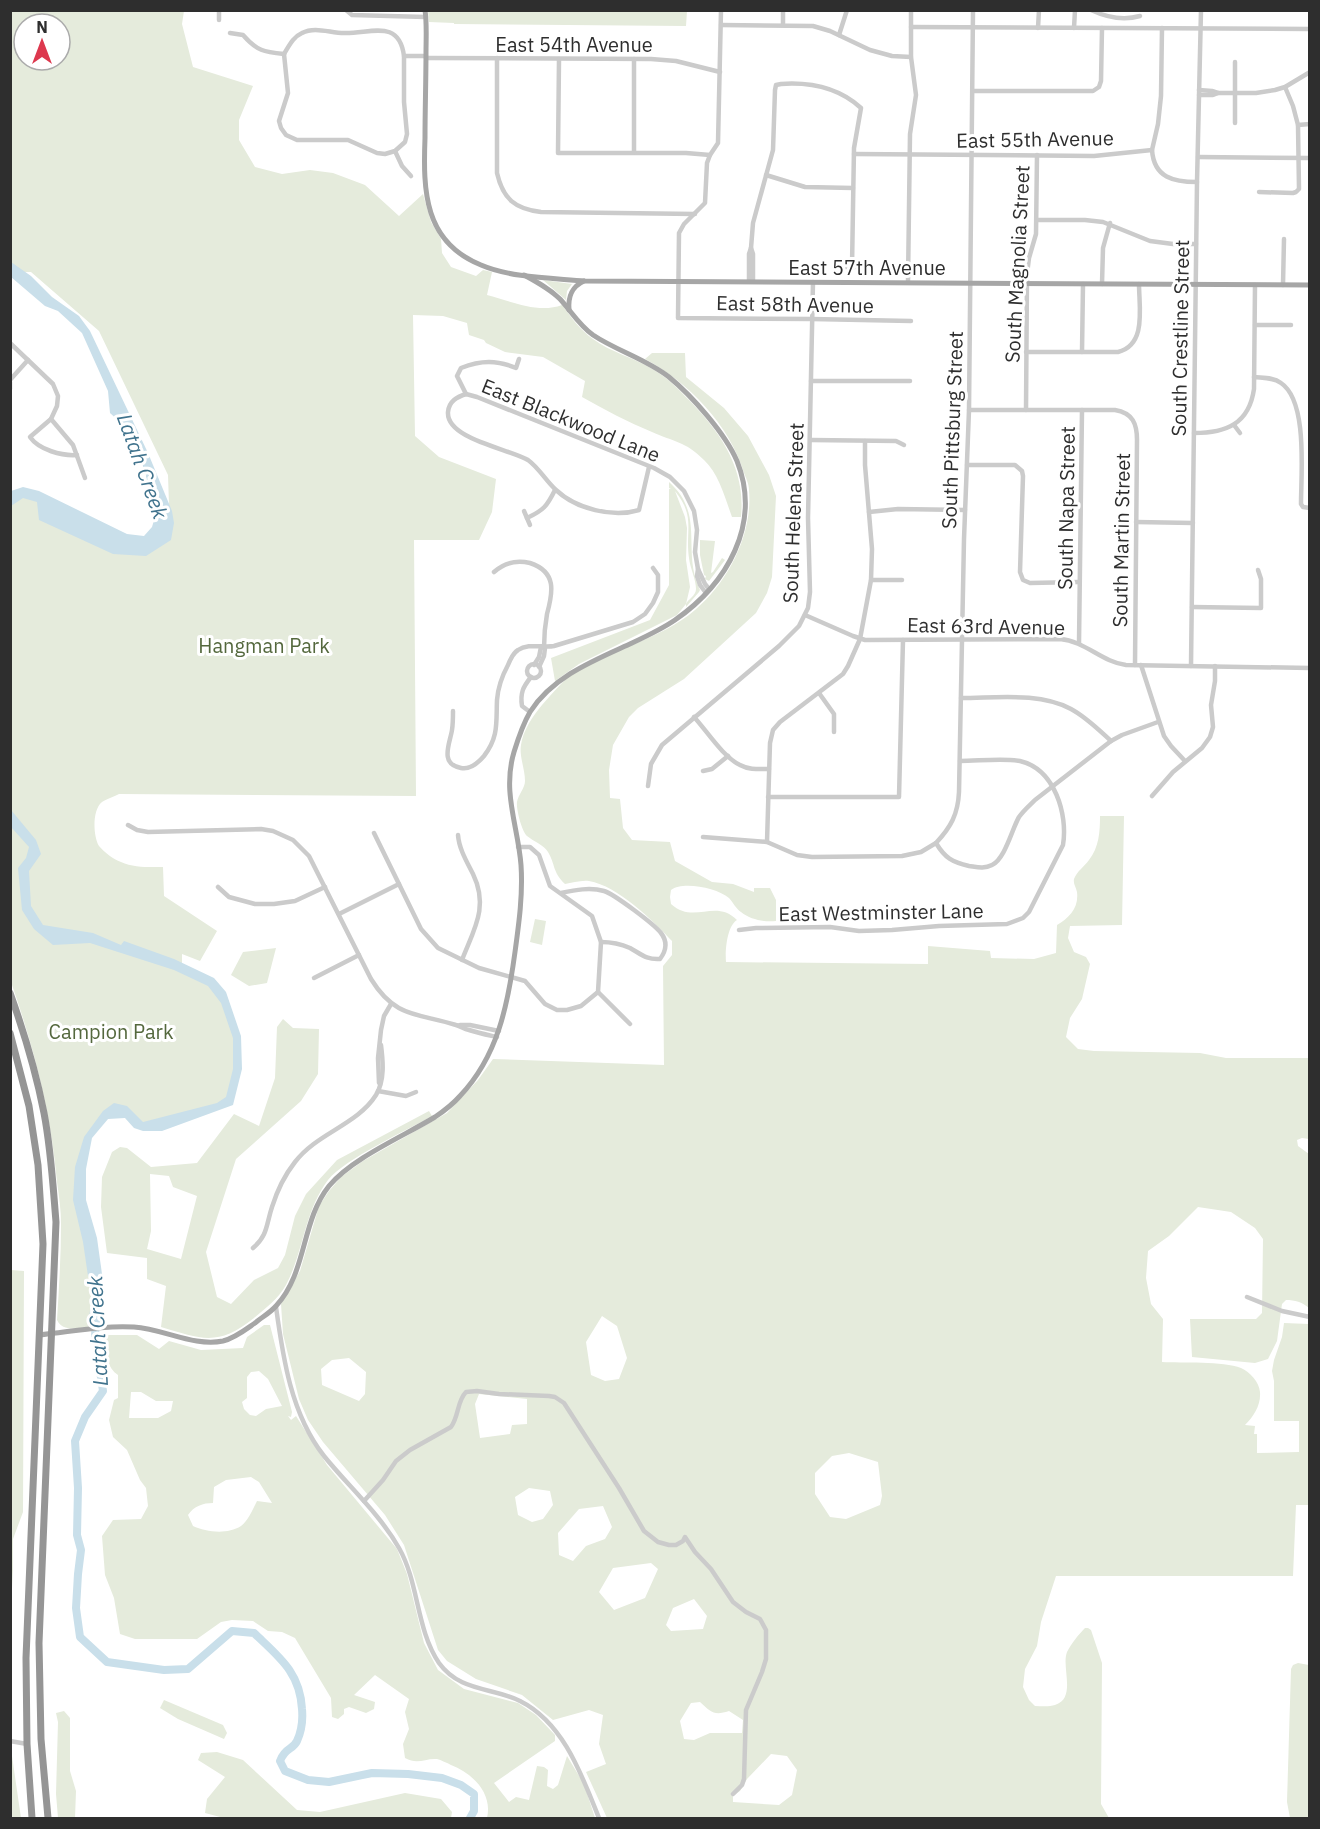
<svg xmlns="http://www.w3.org/2000/svg" width="1320" height="1829" font-family="'IBM Plex Sans',sans-serif">
<rect width="100%" height="100%" fill="#fff"/>
<g fill="#e5ebdc" fill-rule="evenodd">
<path d="M11,11H184L182,24L193,67L253,86L239,120V140L255,167L282,174L310,170L333,173L365,185L399,216L423,194L431,222L441,239L442,253L451,267L476,276L483,270L492,272L487,295C511,301 538,314 562,305C571,317 580,330 593,339C610,352 635,358 654,370C668,378 678,389 689,400C721,433 746,469 741,517H732C725,498 719,474 704,460C685,441 674,442 652,432C628,422 605,410 582,397L585,381L543,357L505,352L486,343L484,340L469,335L467,323L443,316L413,315L415,436L439,457L496,479L492,512L479,540H414L416,796L119,794C114,797 106,799 102,802C92,810 93,836 99,846C105,853 113,859 121,862C134,868 150,867 163,867L164,896L217,931L200,961L182,954V968L210,981L224,998L237,1037L230,1100L143,1127L116,1111L89,1137L81,1168L98,1288L97,1325C84,1327 63,1334 57,1320C59,1288 61,1256 61,1224C61,1210 59,1196 57,1182C51,1113 34,1048 11,982V498L22,493L144,547L169,505L168,475L99,331L31,272H11ZM24,24H60V60H24Z"/>
<polygon points="428,11 687,11 686,26 454,24 454,23 429,22"/>
<polygon points="543,280 572,284 567,291 566,300"/>
<path d="M652,353H685L686,377L724,408L748,436L769,475L776,496L772,577L767,593L756,613L684,679L638,708L629,717L613,745L609,770L610,798L620,799L623,828L632,840L670,842L675,861L712,882L733,884L754,892V888H770L776,900V921C764,922 751,920 741,912C736,909 733,902 729,898C717,888 683,881 671,890L670,897L671,904C694,925 715,898 737,920C727,926 725,950 726,962L928,964V946L990,951L991,958L1034,959L1056,953L1057,925C1069,918 1079,908 1077,892C1076,887 1073,884 1074,879C1077,871 1084,867 1089,860C1099,847 1100,832 1100,816H1124L1122,925L1070,926L1068,938L1074,952L1086,957L1090,964L1082,999L1070,1018L1066,1037L1078,1049L1094,1051L1200,1053L1226,1058H1309V1139L1302,1138L1297,1140L1298,1146L1309,1154V1308C1302,1302 1295,1300 1286,1300L1282,1304L1277,1341L1268,1359L1255,1363L1192,1357L1190,1319H1256L1262,1313L1263,1239L1255,1228L1231,1212L1198,1207L1169,1236L1148,1251L1146,1278L1151,1304L1163,1319L1162,1362C1182,1363 1223,1361 1241,1368C1250,1372 1259,1382 1260,1392C1261,1405 1254,1416 1245,1425L1255,1426L1254,1434H1257V1453L1299,1452V1421H1274V1381L1272,1371L1274,1360L1282,1337L1284,1323L1309,1324V1505H1296L1293,1576H1056L1041,1622L1037,1646L1025,1669L1023,1687L1029,1700L1035,1706C1041,1706 1049,1707 1055,1705C1077,1698 1061,1667 1067,1652C1071,1644 1079,1634 1085,1628H1088L1091,1630L1102,1663L1101,1804L1109,1818H607L586,1772L606,1764L599,1744L603,1715L589,1710L553,1720L522,1695L476,1679L447,1661L438,1650L404,1545L385,1515L323,1442L308,1420L299,1399L283,1334L281,1304L300,1271L319,1206L329,1191L341,1177L363,1161L447,1113L478,1080L493,1059L664,1065L663,966L672,955V941C652,920 618,886 589,881C581,880 572,883 565,884C552,871 556,866 548,852C544,845 533,841 527,836C522,832 516,809 517,802C518,795 525,788 525,781C525,769 519,756 521,745C523,730 533,716 542,705C552,694 562,681 574,673C613,648 660,640 695,610C728,582 753,534 749,490C749,484 746,478 744,473C730,425 688,382 645,359ZM602,1316L617,1326L627,1358L619,1379L605,1381L591,1375L586,1342ZM349,1358L366,1372L365,1394L359,1401L322,1385L321,1369L332,1360ZM479,1394L527,1399V1424L512,1425L510,1434L480,1438L475,1404ZM849,1453L878,1462L882,1496L880,1505L846,1519L830,1517L815,1494V1473L832,1456ZM529,1488L550,1491L553,1505L543,1519L532,1522L518,1515L515,1497ZM603,1506L612,1527L605,1539L586,1546L573,1561L559,1555L558,1533L579,1509ZM651,1563L658,1569L645,1598L614,1610L599,1592L613,1568ZM694,1599L707,1616L703,1629L671,1631L666,1625L673,1608ZM700,1702C711,1712 714,1716 729,1711L743,1720L742,1733H710L694,1740L684,1739L680,1721L691,1703ZM771,1754L787,1756L797,1770L792,1795L779,1805L733,1802V1796L740,1791L747,1779Z"/>
<path d="M669,482C706,515 681,550 700,590L699,592L686,607V604L677,615L579,664L555,681L551,658L650,620L669,585V489L671,488H669ZM675,491C696,517 685,530 689,558C690,568 696,579 696,589C696,596 688,599 686,604L690,587L686,560L687,528L685,517Z"/>
<polygon points="700,540 715,541 711,573 713,572 722,558 725,560 709,581 705,579 706,576 704,575 700,555"/>
<polygon points="535,919 546,921 542,945 530,942"/>
<polygon points="276,948 267,983 249,986 231,975 243,952"/>
<path d="M283,1019L293,1028L319,1029L318,1074L301,1101L236,1159L206,1252L217,1297L231,1304L254,1280L278,1268L285,1255L295,1216L306,1194L337,1160L429,1111L432,1116C406,1131 346,1158 328,1180C304,1212 304,1251 286,1285C278,1299 266,1308 254,1318C218,1347 202,1339 161,1327L166,1286L147,1279V1258L107,1253L101,1207L102,1177L112,1152L120,1147L127,1148L151,1167L197,1163L234,1114L259,1126L275,1078L277,1027ZM150,1174L169,1176L173,1187L197,1196L181,1259L147,1249L151,1231Z"/>
<polygon points="11,1270 24,1271 23,1512 13,1539 13,1570 11,1608"/>
<path d="M264,1325H270L292,1412L291,1417L288,1416L291,1420L296,1416L327,1465L397,1549L407,1574L424,1643L438,1670L464,1689L518,1703L536,1715L555,1735V1741L494,1783L509,1802L516,1797L529,1800L537,1766L544,1767L548,1770L547,1786L553,1789L558,1785L567,1756L584,1784L595,1818H487C493,1793 472,1773 451,1765C447,1763 441,1760 437,1759C425,1758 418,1765 405,1758L403,1744L409,1729L405,1712L409,1699L375,1675L354,1695L375,1702L374,1709L366,1713L349,1707L344,1709V1714L338,1719L332,1717L331,1698L295,1638L282,1632L268,1631L253,1621L232,1620L221,1622L197,1639H135L120,1634L114,1598L105,1575L102,1536L113,1520L141,1519L148,1506L146,1488L140,1480L127,1450L113,1437L109,1420L114,1400L118,1398V1375C106,1367 104,1349 105,1335H137L159,1349L169,1341L201,1350L243,1348L247,1337ZM259,1371L268,1379L282,1406L266,1409L256,1416L250,1415L244,1409L242,1402L247,1398V1377L251,1372ZM131,1392H141L156,1401H173L171,1411L158,1418H129ZM251,1477L259,1482L272,1503L257,1501C253,1509 248,1521 241,1526C227,1535 206,1532 193,1526L188,1515C194,1506 203,1503 213,1503L214,1487L226,1480Z"/>
<polygon points="1298,1663 1309,1665 1309,1818 1290,1818 1287,1802 1291,1669 1293,1665"/>
<polygon points="164,1700 223,1725 227,1733 224,1739 178,1719 160,1708"/>
<polygon points="64,1711 70,1718 70,1771 76,1791 75,1818 58,1818 56,1794 58,1722 56,1713"/>
<polygon points="217,1752 243,1760 297,1810 320,1812 405,1793 441,1799 452,1812 451,1818 224,1818 205,1813 207,1799 225,1777 198,1760 201,1753"/>
<polygon points="10,1755 12,1756 21,1818 11,1818"/>
</g>
<g fill="#c9dfea">
<polygon points="11,262 31,276 52,297 79,316 90,331 148,453 172,511 174,523 171,540 146,556 113,554 39,520 37,502 23,498 11,506 11,491 23,487 39,491 127,534 144,536 152,527 155,517 146,487 146,475 137,448 129,440 121,423 110,413 108,391 82,333 58,311 45,306 11,277"/>
<polygon points="11,810 36,840 41,854 29,871 31,906 43,925 93,933 121,945 124,941 174,959 214,978 226,992 241,1036 242,1069 233,1105 162,1131 143,1131 134,1128 125,1118 108,1119 92,1138 86,1169 86,1200 97,1238 102,1274 100,1324 88,1325 93,1289 92,1280 88,1276 83,1242 73,1200 75,1167 84,1137 103,1111 114,1103 127,1106 143,1122 217,1103 226,1097 233,1069 233,1038 221,1003 208,986 174,970 90,943 53,945 34,929 22,910 18,868 26,858 29,847 11,827"/>
</g>
<g fill="none" stroke-linecap="round" stroke-linejoin="round">
<path stroke="#c9dfea" stroke-width="8" d="M96,1314L95,1338L103,1391L85,1417L75,1441L78,1488L77,1535L81,1550L78,1574L76,1608L80,1637L107,1662L164,1670L188,1669L232,1631L254,1633C279,1657 300,1672 302,1709C303,1720 302,1730 297,1741C293,1750 285,1747 280,1761L285,1771L308,1780L329,1782L372,1773L408,1774L442,1778L461,1785L474,1794V1811L470,1818"/>
<g stroke="#cbcbcb" stroke-width="4.5">
<polyline points="346,10 352,15 426,17"/>
<polyline points="721,10 718,143 710,155 707,163 705,203 684,224 679,233 678,318 812,319 911,321"/>
<polyline points="783,10 783,25"/>
<path d="M1091,10C1106,17 1123,21 1140,16"/>
<polyline points="219,20 219,10"/>
<polyline points="721,25 813,26 830,31 870,50 892,56 911,57"/>
<polyline points="911,27 1310,29"/>
<polyline points="1038,28 1039,10"/>
<polyline points="1074,28 1075,10"/>
<path d="M230,33L243,35C257,51 264,52 284,54"/>
<polyline points="839,35 847,10"/>
<polyline points="284,54 288,93 279,121 281,128 286,135 297,140 348,140 377,153 385,154 395,151 405,142 407,134 404,102 404,56"/>
<path d="M284,54C289,46 293,37 302,33C315,26 330,33 344,33C370,34 399,18 404,56H426"/>
<polyline points="426,58 651,59 676,61 720,72"/>
<path d="M497,58V173C503,199 515,209 541,212L695,214"/>
<polyline points="559,59 558,153 686,153 710,155"/>
<polyline points="1199,90 1212,91 1218,93 1256,93 1275,90 1285,87 1310,72"/>
<polyline points="973,91 1093,91 1099,87 1101,81 1102,28"/>
<polyline points="1199,95 1213,95 1218,93"/>
<polyline points="1235,123 1235,62"/>
<polyline points="1298,125 1310,124"/>
<polyline points="1152,150 1158,124 1161,96 1162,28"/>
<polyline points="395,151 402,166 411,176"/>
<polyline points="634,152 634,59"/>
<path d="M854,154L1094,156L1152,150C1154,178 1174,182 1197,182"/>
<polyline points="1198,157 1310,158"/>
<polyline points="766,175 805,187 853,188"/>
<polyline points="1259,192 1293,193 1296,192 1299,189 1298,125 1293,106 1285,87"/>
<polyline points="1037,220 1085,220 1103,222 1150,241 1173,244 1196,244"/>
<polyline points="751,248 753,254 753,281"/>
<polyline points="835,267 868,267"/>
<path d="M749,281V254L751,248L753,223L773,150L775,90L776,85L781,84C810,82 839,88 861,108L854,148L852,267"/>
<polyline points="908,282 910,134 916,95 911,57 911,10"/>
<polyline points="1102,284 1103,248 1110,223"/>
<polyline points="1283,285 1284,239"/>
<polyline points="1255,325 1291,325"/>
<path d="M10,343L53,384L58,396L57,406L51,419L30,437C39,450 62,456 77,455"/>
<path d="M1026,352H1118C1147,345 1139,307 1139,284"/>
<polyline points="1082,352 1083,284"/>
<path d="M1254,377C1263,378 1273,377 1281,383C1308,401 1301,474 1301,504L1303,507L1310,508"/>
<polyline points="10,380 28,360"/>
<polyline points="811,381 910,381"/>
<polyline points="10,382 10,389"/>
<polyline points="466,394 477,397 654,468 670,477 684,491 694,511 697,530 695,552 698,569 697,576 700,585 706,593"/>
<path d="M466,394C457,397 449,401 448,412C446,439 510,449 528,460C539,468 546,481 556,490C576,509 613,518 639,510L649,467"/>
<path d="M466,394L457,376L461,368C481,360 497,360 516,368L519,359"/>
<path d="M969,410H1115C1133,413 1137,424 1137,440L1135,665"/>
<polyline points="1026,410 1027,274 1029,258 1036,234 1037,155"/>
<polyline points="51,419 73,445 85,478"/>
<polyline points="1234,425 1240,433"/>
<path d="M1194,433C1226,433 1249,424 1254,389L1255,285"/>
<polyline points="811,440 896,441 904,445"/>
<polyline points="967,465 1015,465 1022,471 1023,476 1020,572 1023,580 1030,583 1079,582"/>
<polyline points="524,511 530,525"/>
<polyline points="869,512 898,509 965,510"/>
<path d="M527,518C544,510 547,506 555,490"/>
<polyline points="1136,522 1193,523"/>
<polyline points="698,569 705,584 709,589"/>
<path d="M494,572C504,563 517,560 530,563C557,572 553,592 547,614C545,625 544,636 544,648"/>
<polyline points="871,580 902,580"/>
<polyline points="1192,607 1261,608 1261,579 1258,570"/>
<path d="M805,615L853,636L865,640L1060,639C1085,641 1102,662 1126,665L1310,668"/>
<polyline points="1079,643 1082,410"/>
<circle cx="534" cy="671" r="7"/>
<polyline points="534,665 539,657 541,647"/>
<polyline points="1141,665 1164,736 1171,746 1185,761"/>
<polyline points="1191,666 1197,182 1201,10"/>
<polyline points="539,667 544,656 545,648"/>
<polyline points="819,693 834,714 834,732"/>
<path d="M961,698C997,698 1039,692 1071,709C1086,717 1099,730 1111,741"/>
<path d="M453,711C453,717 453,724 452,730C450,743 439,764 461,768C470,770 478,763 484,756C499,737 496,722 497,700C498,687 502,676 508,665C510,660 513,653 518,650C528,643 543,648 554,646L633,622L645,614L653,603L658,592V575L653,568"/>
<path d="M530,712L522,706C520,693 523,687 531,677"/>
<path d="M694,717C707,731 723,757 740,765C749,770 759,769 769,769"/>
<polyline points="703,771 712,769 728,756"/>
<polyline points="648,786 651,764 662,745 779,646 799,626 808,608 810,592 808,518 813,282"/>
<polyline points="1152,796 1173,772 1202,748 1210,737 1213,727 1211,705 1215,681 1215,666"/>
<polyline points="768,797 899,797 903,640"/>
<path d="M128,825L137,830L148,832L261,829L273,831L293,840L309,856L371,979C395,1018 417,1013 456,1025C460,1026 464,1029 469,1030C478,1033 488,1035 497,1037"/>
<polyline points="374,833 421,929 438,948 479,968 525,981 545,1004 557,1010 567,1010 581,1006 598,992 601,942 592,916 550,886 539,855 530,847 518,847"/>
<path d="M458,835C459,849 467,862 473,874C489,907 474,929 462,960"/>
<path d="M703,837L767,842L797,855L812,857L902,856L921,852L936,843C945,858 952,862 969,866C977,867 984,869 992,865C1005,859 1012,829 1019,817C1024,810 1029,806 1035,800L1111,741L1122,735L1158,722"/>
<polyline points="767,842 770,743 773,730 780,722 843,674 848,666 860,639 871,580 872,549 865,465 865,441"/>
<path d="M936,843C951,827 958,814 959,792L964,539L969,410L973,10"/>
<polyline points="218,887 229,897 255,904 274,904 295,901 325,887"/>
<path d="M561,893C575,890 590,887 604,891C614,894 654,924 661,933C668,942 666,951 660,959C646,960 641,954 630,948C621,944 611,942 601,942"/>
<polyline points="339,914 399,884"/>
<path d="M739,930L756,928L830,927L859,931L892,930L939,926L1007,924L1023,918L1029,912L1063,845C1068,815 1055,769 1020,761C1003,758 978,761 960,761"/>
<polyline points="314,978 359,955"/>
<polyline points="598,992 630,1024"/>
<polyline points="460,1025 470,1025 499,1031"/>
<polyline points="379,1083 378,1058 381,1030 384,1016 391,1004"/>
<polyline points="378,1091 406,1096 416,1092"/>
<path d="M253,1248C268,1235 266,1225 272,1207C277,1191 284,1176 295,1162C317,1133 357,1125 376,1095C385,1080 383,1061 381,1045"/>
<polyline points="1247,1297 1282,1311 1310,1317"/>
<path d="M276,1307C283,1358 291,1414 324,1456C349,1487 379,1513 399,1548C419,1583 416,1629 439,1663C460,1692 492,1687 520,1701C564,1723 582,1776 599,1818"/>
<path d="M364,1501L383,1480L396,1461L410,1450L451,1427C459,1416 457,1401 466,1392L477,1391L499,1394L549,1396L555,1397L564,1403L619,1488L644,1531L658,1542L669,1545H676L683,1541L685,1537L695,1552L711,1569L733,1602L746,1612L760,1619L766,1630V1659L762,1672L746,1710L744,1779L742,1785L733,1794"/>
<polyline points="10,1741 27,1744"/>
</g>
<g stroke="#a6a6a6" stroke-width="5">
<path d="M425,10C427,24 426,38 426,52C426,81 425,109 425,138C423,191 424,242 481,265C511,278 552,278 585,281L1310,285"/>
<path d="M569,310C568,297 571,287 584,281"/>
<path d="M39,1335C70,1332 103,1325 134,1327C164,1329 194,1347 223,1341C235,1338 245,1330 255,1323C262,1317 270,1313 276,1306C307,1273 301,1221 329,1186C352,1158 404,1136 435,1117C444,1111 453,1104 460,1096C498,1056 508,1004 515,952C519,923 523,894 521,865C518,826 502,792 514,752C518,739 523,724 530,712C553,676 595,660 632,643C647,636 662,629 675,620C727,584 762,524 737,461C725,433 692,396 669,377C646,359 617,351 593,335C579,325 571,311 560,299C550,289 537,282 524,275"/>
</g>
<g stroke="#959595" stroke-width="7">
<path d="M10,993C24,1032 36,1072 44,1113C51,1149 53,1186 56,1222L39,1643L41,1739L48,1818"/>
<polyline points="10,1033 29,1106 38,1165 43,1244 26,1658 27,1744 32,1818"/>
</g>
</g>
<g text-anchor="middle" dominant-baseline="central" stroke-width="6" stroke-linejoin="round" paint-order="stroke">
<g font-size="20" fill="#2e2e2e" stroke="#fff">
<text x="574" y="44">East 54th Avenue</text>
<text transform="translate(1035 139) rotate(-1)">East 55th Avenue</text>
<text transform="translate(1017 264) rotate(-87)">South Magnolia Street</text>
<text x="867" y="267">East 57th Avenue</text>
<text transform="translate(795 304) rotate(1)">East 58th Avenue</text>
<text transform="translate(1180 338) rotate(-89)">South Crestline Street</text>
<text transform="translate(571 420) rotate(22)">East Blackwood Lane</text>
<text transform="translate(952 430) rotate(-88)">South Pittsburg Street</text>
<text transform="translate(1066 508) rotate(-89)">South Napa Street</text>
<text transform="translate(793 513) rotate(-88)">South Helena Street</text>
<text transform="translate(1121 540) rotate(-89)">South Martin Street</text>
<text transform="translate(986 626) rotate(1)">East 63rd Avenue</text>
<text transform="translate(881 912) rotate(-1)">East Westminster Lane</text>
</g>
<g font-size="20" fill="#54683d" stroke="#fff">
<text x="264" y="645">Hangman Park</text>
<text x="111" y="1031">Campion Park</text>
</g>
<g font-size="21" font-style="italic" fill="#40738d" stroke="#fff">
<text transform="translate(143 466) rotate(70)">Latah Creek</text>
<text transform="translate(97 1331) rotate(-93)">Latah Creek</text>
</g>
</g>
<rect width="1320" height="1829" fill="none" stroke="#2e2e2e" stroke-width="24"/>
<g transform="translate(42 42)"><circle r="28" fill="#ffffff" stroke="#ababab" stroke-width="1.5"/>
<path d="M0-4.5L10 22L0 15L-10 22Z" fill="#dd384e"/>
<text y="-9" font-size="16" font-weight="bold" text-anchor="middle" fill="#2e2e2e">N</text>
</g>
</svg>
